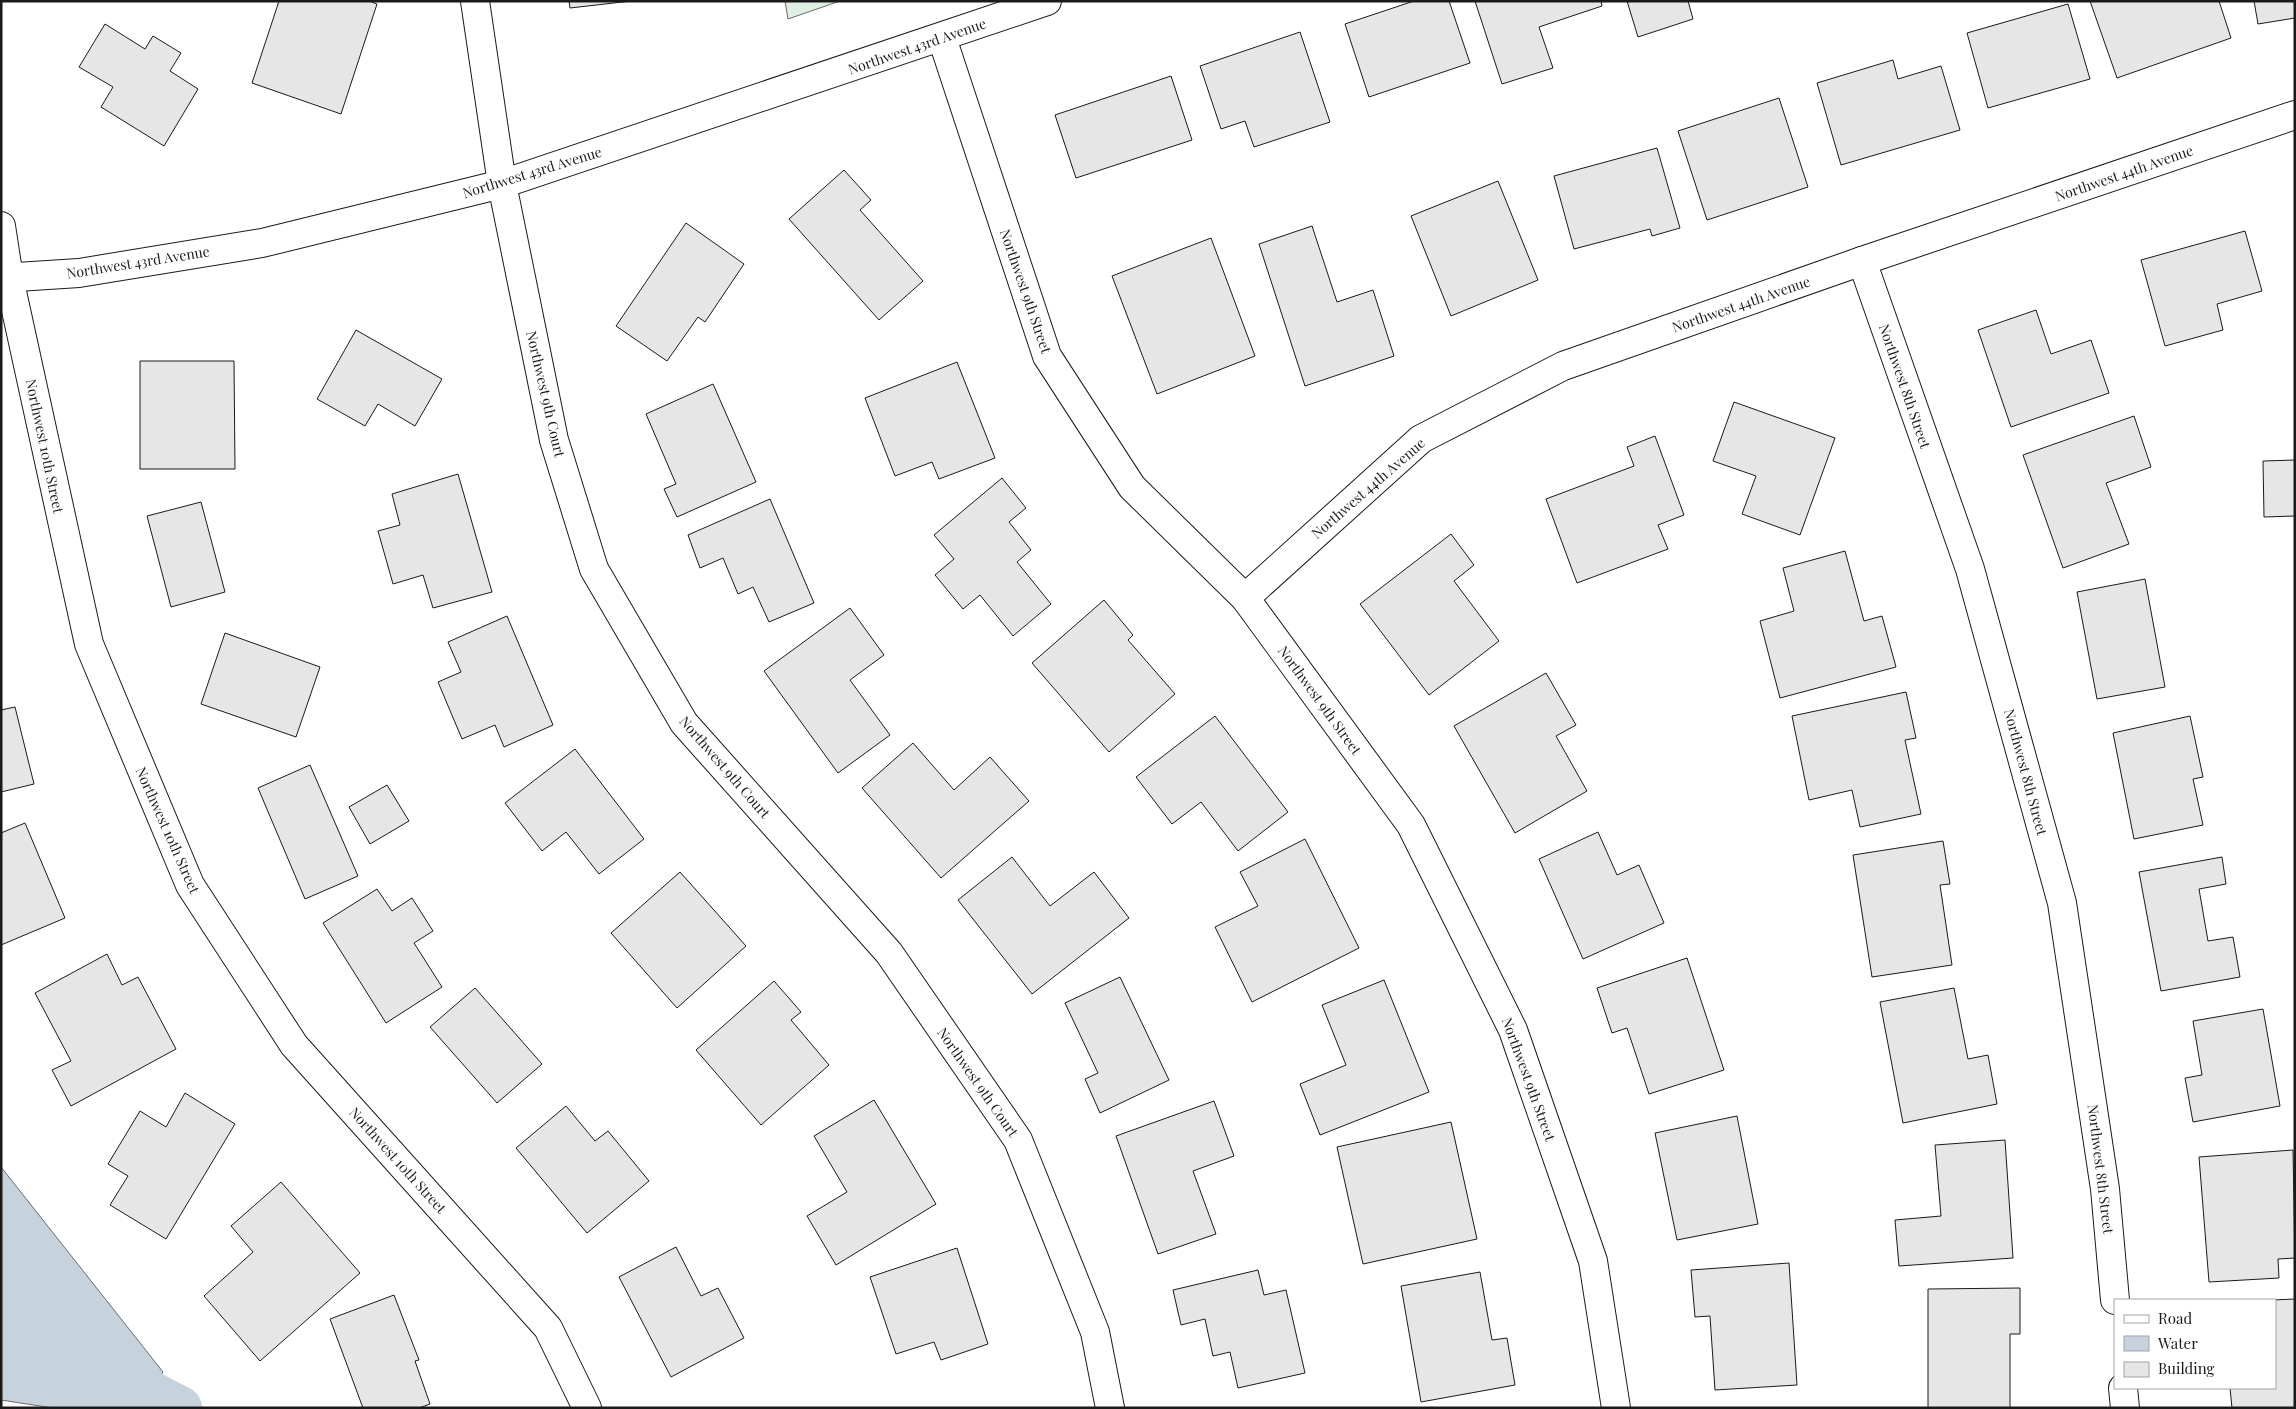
<svg xmlns="http://www.w3.org/2000/svg" width="2296" height="1409" font-family="'Playfair Display',serif">
<rect width="100%" height="100%" fill="#fff"/>
<polygon fill="#e0efe3" stroke="#6a6a6a" points="785,1 840,1 788,19"/>
<polygon fill="#c6d2dc" stroke="#6a6a6a" points="1,1167 163,1372 141,1408 53,1408 1,1400"/>
<g fill="none" stroke-linecap="round" stroke-linejoin="round">
<polyline stroke="#c6d2dc" stroke-width="44" points="97,1365 180,1408"/>
</g>
<g fill="#e6e6e6" stroke="#1a1a1a">
<polygon points="279,1 369,1 377,4 341,114 252,83"/>
<polygon points="569,1 631,1 570,8"/>
<polygon points="1414,1 1449,1 1470,63 1369,97 1345,24"/>
<polygon points="1475,1 1601,1 1602,6 1539,27 1553,68 1502,84"/>
<polygon points="1627,1 1688,1 1693,19 1638,37"/>
<polygon points="2090,1 2219,1 2231,38 2117,78"/>
<polygon points="2254,1 2295,1 2295,18 2258,24"/>
<polygon points="2068,4 2090,79 1988,108 1967,33"/>
<polygon points="105,24 145,49 153,36 181,53 170,71 198,89 164,146 101,107 113,87 79,67"/>
<polygon points="1300,32 1330,122 1254,147 1245,121 1221,129 1200,66"/>
<polygon points="1893,60 1898,79 1941,66 1960,130 1841,165 1817,83"/>
<polygon points="1171,76 1192,140 1076,178 1055,115"/>
<polygon points="1779,98 1808,187 1707,220 1678,131"/>
<polygon points="1657,148 1680,228 1652,236 1650,229 1574,249 1554,176"/>
<polygon points="844,170 871,200 860,210 923,281 879,320 789,219"/>
<polygon points="1498,181 1538,280 1451,316 1411,216"/>
<polygon points="686,223 744,264 705,322 698,317 667,361 616,326"/>
<polygon points="1312,226 1337,302 1373,290 1394,356 1305,386 1259,244"/>
<polygon points="2245,231 2262,291 2217,304 2223,330 2165,346 2141,260"/>
<polygon points="1211,238 1255,356 1157,394 1112,276"/>
<polygon points="2036,310 2051,354 2091,340 2109,393 2011,427 1978,330"/>
<polygon points="356,330 442,379 415,426 378,404 365,426 317,399"/>
<polygon points="140,361 234,361 235,469 140,469"/>
<polygon points="957,362 995,458 939,479 932,462 895,476 865,398"/>
<polygon points="713,384 756,482 677,517 664,489 676,484 646,414"/>
<polygon points="1734,402 1835,438 1800,535 1742,514 1756,476 1713,461"/>
<polygon points="2134,416 2151,467 2106,483 2129,544 2063,568 2023,455"/>
<polygon points="1655,436 1684,515 1658,525 1668,549 1577,583 1546,499 1634,466 1627,447"/>
<polygon points="2295,460 2295,516 2264,517 2263,461"/>
<polygon points="458,474 492,592 433,608 423,575 393,584 378,531 400,525 392,494"/>
<polygon points="1002,478 1026,508 1009,522 1031,550 1017,562 1051,604 1013,636 980,595 963,609 935,575 954,559 934,535"/>
<polygon points="770,499 814,603 769,622 753,587 738,594 723,558 700,568 688,535"/>
<polygon points="201,502 225,592 171,607 147,516"/>
<polygon points="1451,534 1474,565 1454,581 1499,641 1429,695 1360,604"/>
<polygon points="1845,551 1864,621 1882,616 1896,667 1780,698 1760,621 1794,611 1783,568"/>
<polygon points="2145,579 2165,687 2097,699 2077,592"/>
<polygon points="1104,600 1133,635 1128,640 1175,694 1109,752 1032,663"/>
<polygon points="850,608 884,655 850,680 890,735 838,773 764,671"/>
<polygon points="507,616 553,725 504,747 495,725 462,739 438,682 461,672 448,642"/>
<polygon points="225,633 320,667 296,737 201,704"/>
<polygon points="1546,673 1576,725 1556,736 1587,791 1515,833 1454,726"/>
<polygon points="1906,692 1916,738 1905,740 1921,814 1860,827 1852,790 1809,800 1792,716"/>
<polygon points="15,707 34,784 1,792 1,710"/>
<polygon points="1215,716 1288,812 1238,851 1201,802 1172,824 1136,777"/>
<polygon points="2190,716 2203,777 2193,779 2203,825 2134,839 2113,733"/>
<polygon points="913,743 954,790 990,757 1029,801 941,878 862,788"/>
<polygon points="575,749 644,839 599,874 566,832 542,851 505,803"/>
<polygon points="310,765 358,876 305,899 258,788"/>
<polygon points="387,785 409,821 370,844 349,807"/>
<polygon points="25,823 65,918 1,945 1,833"/>
<polygon points="1598,832 1617,875 1639,865 1664,923 1583,959 1539,859"/>
<polygon points="1305,839 1359,948 1252,1002 1215,927 1258,906 1240,872"/>
<polygon points="1943,841 1950,884 1940,885 1952,965 1872,977 1853,855"/>
<polygon points="1012,857 1050,906 1094,872 1129,918 1032,994 958,900"/>
<polygon points="2222,857 2226,884 2199,889 2208,941 2233,937 2240,977 2161,991 2139,872"/>
<polygon points="680,872 746,946 677,1008 611,933"/>
<polygon points="377,889 392,911 412,898 433,931 414,943 442,987 386,1023 323,923"/>
<polygon points="107,954 122,985 138,977 176,1049 71,1106 52,1070 71,1061 35,993"/>
<polygon points="1687,958 1724,1070 1649,1094 1627,1028 1612,1033 1597,988"/>
<polygon points="1120,977 1169,1080 1100,1113 1085,1079 1098,1073 1065,1003"/>
<polygon points="1384,980 1429,1092 1320,1135 1300,1084 1346,1065 1322,1005"/>
<polygon points="774,981 801,1012 791,1020 829,1065 761,1125 696,1050"/>
<polygon points="475,988 542,1064 497,1103 430,1027"/>
<polygon points="1954,988 1968,1059 1988,1055 1997,1104 1903,1123 1880,1002"/>
<polygon points="2263,1009 2280,1106 2193,1122 2185,1078 2202,1075 2193,1021"/>
<polygon points="185,1093 235,1124 166,1239 110,1205 128,1176 108,1164 140,1111 166,1127"/>
<polygon points="874,1100 936,1204 836,1265 807,1216 847,1192 814,1136"/>
<polygon points="1214,1101 1234,1156 1193,1171 1216,1234 1158,1254 1116,1136"/>
<polygon points="566,1106 595,1141 608,1131 649,1181 587,1233 516,1148"/>
<polygon points="1737,1116 1758,1224 1677,1240 1655,1133"/>
<polygon points="1451,1122 1477,1239 1363,1264 1337,1147"/>
<polygon points="2005,1140 2013,1258 1899,1266 1895,1220 1941,1216 1935,1145"/>
<polygon points="2293,1150 2295,1258 2278,1259 2279,1278 2209,1282 2199,1157"/>
<polygon points="281,1182 360,1273 260,1361 204,1296 253,1252 231,1226"/>
<polygon points="676,1247 701,1296 718,1288 744,1338 671,1377 619,1277"/>
<polygon points="957,1248 988,1344 941,1360 934,1342 896,1354 870,1277"/>
<polygon points="1789,1263 1797,1385 1715,1390 1710,1316 1695,1317 1691,1270"/>
<polygon points="1258,1270 1264,1295 1286,1290 1305,1373 1238,1388 1230,1352 1213,1356 1205,1319 1181,1325 1173,1290"/>
<polygon points="1480,1272 1492,1340 1507,1338 1515,1385 1421,1402 1401,1286"/>
<polygon points="2020,1288 2020,1334 2010,1334 2010,1408 1928,1408 1928,1289"/>
<polygon points="394,1295 419,1360 415,1361 430,1404 419,1408 363,1408 330,1319"/>
<polygon points="2295,1299 2295,1408 2232,1408 2230,1388 2275,1388 2275,1300 2272,1300"/>
</g>
<g fill="none" stroke-linecap="round" stroke-linejoin="round">
<g stroke="#1a1a1a" stroke-width="30">
<g id="minor">
<polyline points="475,1 502,184 554,440 594,569 684,723 889,953 1018,1140 1095,1332 1110,1408"/>
<polyline points="942,38 1047,356 1132,487 1245,598 1411,825 1513,1030 1593,1261 1616,1408"/>
<polyline points="1,226 9,278 89,644 190,885 294,1045 548,1328 587,1408"/>
<polyline points="1862,261 1970,569 2062,903 2105,1189 2115,1300"/>
<polyline points="1,278 79,273 262,243 502,184 1047,1"/>
<polyline points="1245,598 1421,439 1563,366 1862,261 2295,115"/>
<polyline points="2123,1388 2125,1408"/>
</g>
</g>
<use href="#minor" stroke="#fff" stroke-width="28"/>
</g>
<g text-anchor="middle" dominant-baseline="central" stroke-width="4" stroke-linejoin="round" paint-order="stroke">
<g font-size="14" fill="#1a1a1a" stroke="#fff">
<text transform="translate(917 46) rotate(-19)">Northwest 43rd Avenue</text>
<text transform="translate(532 172) rotate(-17)">Northwest 43rd Avenue</text>
<text transform="translate(2124 173) rotate(-19)">Northwest 44th Avenue</text>
<text transform="translate(138 262) rotate(-9)">Northwest 43rd Avenue</text>
<text transform="translate(1026 291) rotate(71)">Northwest 9th Street</text>
<text transform="translate(1741 304) rotate(-19)">Northwest 44th Avenue</text>
<text transform="translate(1905 386) rotate(71)">Northwest 8th Street</text>
<text transform="translate(546 394) rotate(77)">Northwest 9th Court</text>
<text transform="translate(45 446) rotate(78)">Northwest 10th Street</text>
<text transform="translate(1368 488) rotate(-41)">Northwest 44th Avenue</text>
<text transform="translate(1320 700) rotate(54)">Northwest 9th Street</text>
<text transform="translate(725 767) rotate(49)">Northwest 9th Court</text>
<text transform="translate(2026 772) rotate(75)">Northwest 8th Street</text>
<text transform="translate(168 830) rotate(66)">Northwest 10th Street</text>
<text transform="translate(1529 1079) rotate(70)">Northwest 9th Street</text>
<text transform="translate(978 1082) rotate(55)">Northwest 9th Court</text>
<text transform="translate(398 1160) rotate(48)">Northwest 10th Street</text>
<text transform="translate(2101 1169) rotate(83)">Northwest 8th Street</text>
</g>
</g>
<rect width="2296" height="1409" fill="none" stroke="#1a1a1a" stroke-width="5"/>
<rect x="2114" y="1299" width="162" height="90" fill="#ffffff" stroke="#a3a3a3"/>
<rect x="2124" y="1315" width="25" height="8" fill="#ffffff" stroke="#a3a3a3"/>
<text x="2158" y="1324" font-size="15" fill="#1a1a1a">Road</text>
<rect x="2124" y="1336" width="25" height="15" fill="#c6d2dc" stroke="#a3a3a3"/>
<text x="2158" y="1349" font-size="15" fill="#1a1a1a">Water</text>
<rect x="2124" y="1362" width="25" height="15" fill="#e6e6e6" stroke="#a3a3a3"/>
<text x="2158" y="1374" font-size="15" fill="#1a1a1a">Building</text>
</svg>
